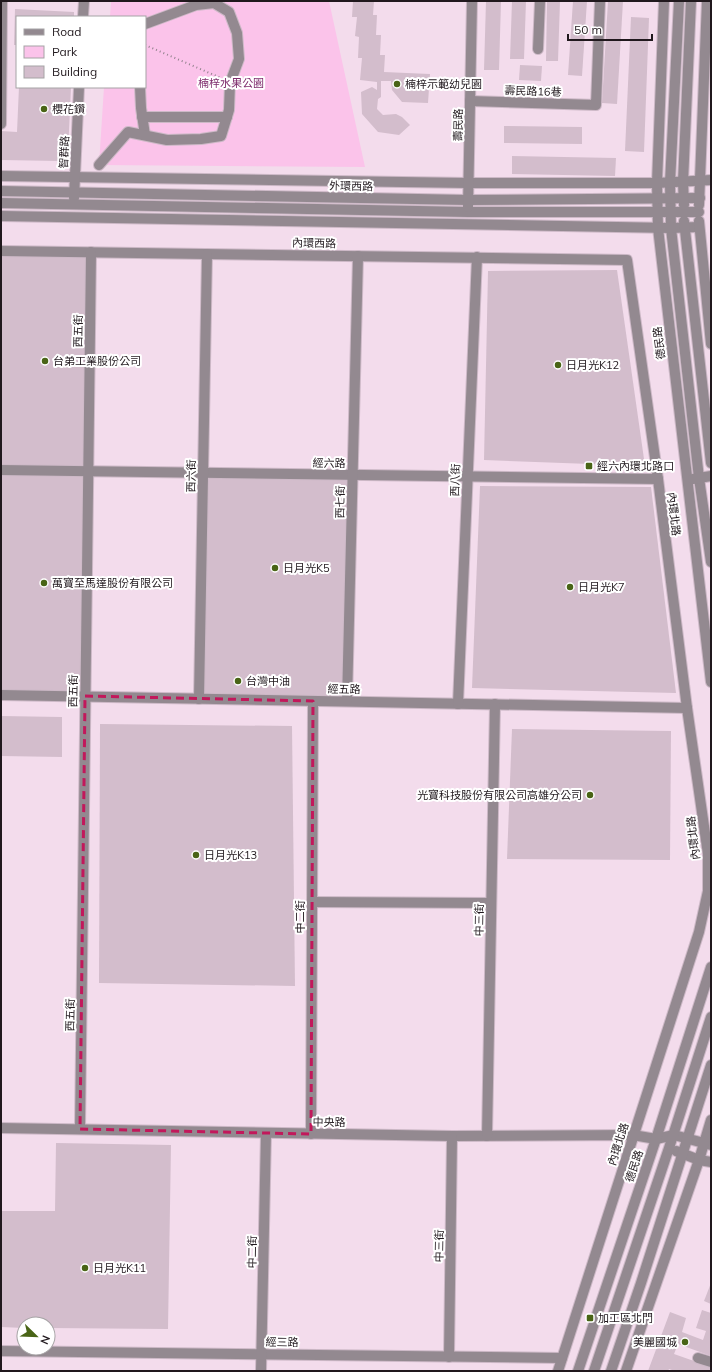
<svg xmlns="http://www.w3.org/2000/svg" width="712" height="1372" font-family="Mulish,'Noto Sans TC',sans-serif">
<rect width="100%" height="100%" fill="#f3dcec"/>
<polygon fill="#fbc3ea" points="111,1 329,1 365,167 99,165 104,87 145,87 145,17 110,17"/>
<g fill="#d3bdcc">
<polygon points="353,1 374,1 373,15 377,15 376,35 381,35 380,55 385,55 384,72 430,74 428,103 402,102 392,90 391,81 381,81 381,97 378,99 377,109 383,115 396,114 402,117 410,125 399,135 378,132 362,114 361,92 372,87 377,90 377,82 360,80 362,58 358,58 359,37 355,36 357,17 352,17"/>
<polygon points="486,1 501,1 499,70 484,70"/>
<polygon points="512,1 526,1 524,59 510,59"/>
<polygon points="547,1 560,1 558,61 546,61"/>
<polygon points="573,1 587,1 582,76 568,75"/>
<polygon points="608,1 623,1 617,104 602,103"/>
<polygon points="15,9 74,12 74,17 17,17 17,45 14,45"/>
<polygon points="631,17 649,18 644,152 625,151"/>
<polygon points="520,65 542,66 541,81 519,80"/>
<polygon points="19,87 71,87 68,153 65,159 60,161 1,160 1,131 17,132"/>
<polygon points="504,126 582,127 582,144 504,143"/>
<polygon points="512,156 616,158 615,176 512,174"/>
<polygon points="1,251 91,252 85,696 1,695"/>
<polygon points="617,270 645,466 484,460 488,271"/>
<polygon points="203,473 352,475 347,701 199,699"/>
<polygon points="480,486 651,487 676,693 472,688"/>
<polygon points="1,716 62,717 62,757 1,756"/>
<polygon points="100,724 292,726 295,986 99,983"/>
<polygon points="512,729 671,731 670,860 507,859"/>
<polygon points="56,1143 171,1145 168,1329 48,1328 48,1324 24,1324 24,1328 1,1327 1,1211 55,1211"/>
<polygon points="711,1283 711,1304 704,1301"/>
<polygon points="702,1310 711,1313 711,1356 678,1344 674,1354 711,1367 711,1371 675,1371 669,1369 668,1371 648,1371 670,1312 686,1318 682,1332 703,1340 706,1331 696,1328"/>
</g>
<g fill="none" stroke-linecap="round" stroke-linejoin="round">
<g stroke="#cdb9c7" stroke-width="12">
<g id="minor">
<polyline points="664,1 657,183 658,228 711,682"/>
<polyline points="679,1 670,183 671,228 699,478 711,562"/>
<polyline points="83,17 84,1"/>
<polyline points="538,49 540,1"/>
<polyline points="140,87 141,108 145,135"/>
<polyline points="470,101 596,105 600,1"/>
<polyline points="142,117 227,117"/>
<polyline points="1,124 2,1"/>
<polyline points="99,165 128,132 167,140 201,139 221,136 229,110 230,83 239,59 237,33 229,12 214,3 196,5 145,24"/>
<polyline points="1,176 468,183 657,183 711,180"/>
<polyline points="1,191 468,200 700,198"/>
<polyline points="74,198 79,87"/>
<polyline points="1,203 468,212 699,212"/>
<polyline points="684,205 683,182 691,1"/>
<polyline points="699,205 707,1"/>
<polyline points="468,207 472,1"/>
<polyline points="1,216 671,228 699,227"/>
<polyline points="684,221 711,463"/>
<polyline points="699,221 711,344"/>
<polyline points="1,251 627,260 658,479 687,708 708,854 708,891 699,932 558,1371"/>
<polyline points="1,470 658,479"/>
<polyline points="693,479 711,476"/>
<polyline points="1,695 687,708"/>
<polyline points="199,699 207,254"/>
<polyline points="347,701 358,256"/>
<polyline points="458,704 477,257"/>
<polyline points="312,902 491,903"/>
<polyline points="1,1128 452,1136 633,1135 656,1139 674,1135 711,1145"/>
<polyline points="80,1129 91,252"/>
<polyline points="311,1134 313,701"/>
<polyline points="487,1136 495,704"/>
<polyline points="676,1151 699,1160 711,1162"/>
<polyline points="1,1351 562,1358"/>
<polyline points="449,1357 452,1136"/>
<polyline points="698,1358 711,1362"/>
<polyline points="261,1371 266,1133"/>
<polyline points="578,1371 656,1139 711,967"/>
<polyline points="594,1371 669,1148 711,1017"/>
<polyline points="611,1371 641,1283 711,1065"/>
<polyline points="626,1371 699,1160 711,1120"/>
</g>
</g>
<polyline stroke="#92828d" stroke-width="2" stroke-dasharray="1 3" stroke-linecap="butt" points="145,45 221,78"/>
<use href="#minor" stroke="#938990" stroke-width="10"/>
</g>
<path fill="none" stroke="#c2185b" stroke-width="3" stroke-dasharray="8 5" stroke-linejoin="round" d="M85,696L313,701L311,1134L80,1129Z"/>
<g fill="#496416" stroke="#fff" stroke-width="1.5">
<circle cx="397" cy="84" r="4"/>
<circle cx="44" cy="109" r="4"/>
<circle cx="45" cy="361" r="4"/>
<circle cx="558" cy="365" r="4"/>
<rect x="585" y="462" width="8" height="8" rx="2"/>
<circle cx="275" cy="568" r="4"/>
<circle cx="44" cy="583" r="4"/>
<circle cx="570" cy="587" r="4"/>
<circle cx="238" cy="681" r="4"/>
<circle cx="590" cy="795" r="4"/>
<circle cx="196" cy="855" r="4"/>
<circle cx="85" cy="1268" r="4"/>
<rect x="586" y="1314" width="8" height="8" rx="2"/>
<circle cx="685" cy="1342" r="4"/>
</g>
<g text-anchor="middle" dominant-baseline="central" stroke-width="4" stroke-linejoin="round" paint-order="stroke">
<g font-size="11" fill="#7e2b6c" stroke="#fff">
<text x="231" y="83">楠梓水果公園</text>
</g>
<g font-size="11" fill="#20181d" stroke="#fff" text-anchor="start">
<text x="405" y="84">楠梓示範幼兒園</text>
<text x="52" y="109">櫻花鑽</text>
<text x="53" y="361">台弟工業股份公司</text>
<text x="566" y="365">日月光K12</text>
<text x="597" y="466">經六內環北路口</text>
<text x="283" y="568">日月光K5</text>
<text x="52" y="583">萬寶至馬達股份有限公司</text>
<text x="578" y="587">日月光K7</text>
<text x="246" y="681">台灣中油</text>
<text x="582" y="795" text-anchor="end">光寶科技股份有限公司高雄分公司</text>
<text x="204" y="855">日月光K13</text>
<text x="93" y="1268">日月光K11</text>
<text x="598" y="1318">加工區北門</text>
<text x="677" y="1342" text-anchor="end">美麗國城</text>
</g>
<g font-size="11" fill="#20181d" stroke="#fff">
<text transform="translate(533 91) rotate(2)">壽民路16巷</text>
<text transform="translate(458 125) rotate(-89)">壽民路</text>
<text transform="translate(64 152) rotate(-87)">智群路</text>
<text transform="translate(351 186) rotate(1)">外環西路</text>
<text transform="translate(314 243) rotate(1)">內環西路</text>
<text transform="translate(78 331) rotate(-89)">西五街</text>
<text transform="translate(659 343) rotate(-97)">德民路</text>
<text transform="translate(329 463) rotate(1)">經六路</text>
<text transform="translate(191 476) rotate(-89)">西六街</text>
<text transform="translate(455 480) rotate(-88)">西八街</text>
<text transform="translate(340 502) rotate(-89)">西七街</text>
<text transform="translate(674 514) rotate(83)">內環北路</text>
<text transform="translate(344 689) rotate(1)">經五路</text>
<text transform="translate(73 691) rotate(-89)">西五街</text>
<text transform="translate(693 838) rotate(-97)">內環北路</text>
<text transform="translate(300 917) rotate(-90)">中二街</text>
<text transform="translate(479 920) rotate(-89)">中三街</text>
<text transform="translate(70 1015) rotate(-89)">西五街</text>
<text transform="translate(329 1122) rotate(1)">中央路</text>
<text transform="translate(618 1144) rotate(-72)">內環北路</text>
<text transform="translate(634 1166) rotate(-71)">德民路</text>
<text transform="translate(439 1246) rotate(-89)">中三街</text>
<text transform="translate(252 1252) rotate(-89)">中二街</text>
<text transform="translate(282 1342) rotate(1)">經三路</text>
</g>
</g>
<rect width="712" height="1372" fill="none" stroke="#20181d" stroke-width="4"/>
<rect x="16" y="16" width="130" height="72" fill="#ffffff" stroke="#a6a3a5"/>
<rect x="24" y="29" width="20" height="6" fill="#938990" stroke="#a6a3a5"/>
<text x="52" y="36" font-size="12" fill="#20181d">Road</text>
<rect x="24" y="46" width="20" height="12" fill="#fbc3ea" stroke="#a6a3a5"/>
<text x="52" y="56" font-size="12" fill="#20181d">Park</text>
<rect x="24" y="66" width="20" height="12" fill="#d3bdcc" stroke="#a6a3a5"/>
<text x="52" y="76" font-size="12" fill="#20181d">Building</text>
<g transform="translate(36 1336) rotate(113)"><circle r="19" fill="#ffffff" stroke="#a6a3a5"/>
<path d="M0-3L7 15L0 10L-7 15Z" fill="#496416"/>
<text y="-6" font-size="11" font-weight="bold" text-anchor="middle" fill="#20181d">N</text>
</g>
<path d="M568 34v6h84v-6" fill="none" stroke="#20181d" stroke-width="2"/>
<text x="574" y="34" font-size="12" fill="#20181d" stroke="#ffffff" stroke-width="3" paint-order="stroke">50 m</text>
</svg>
